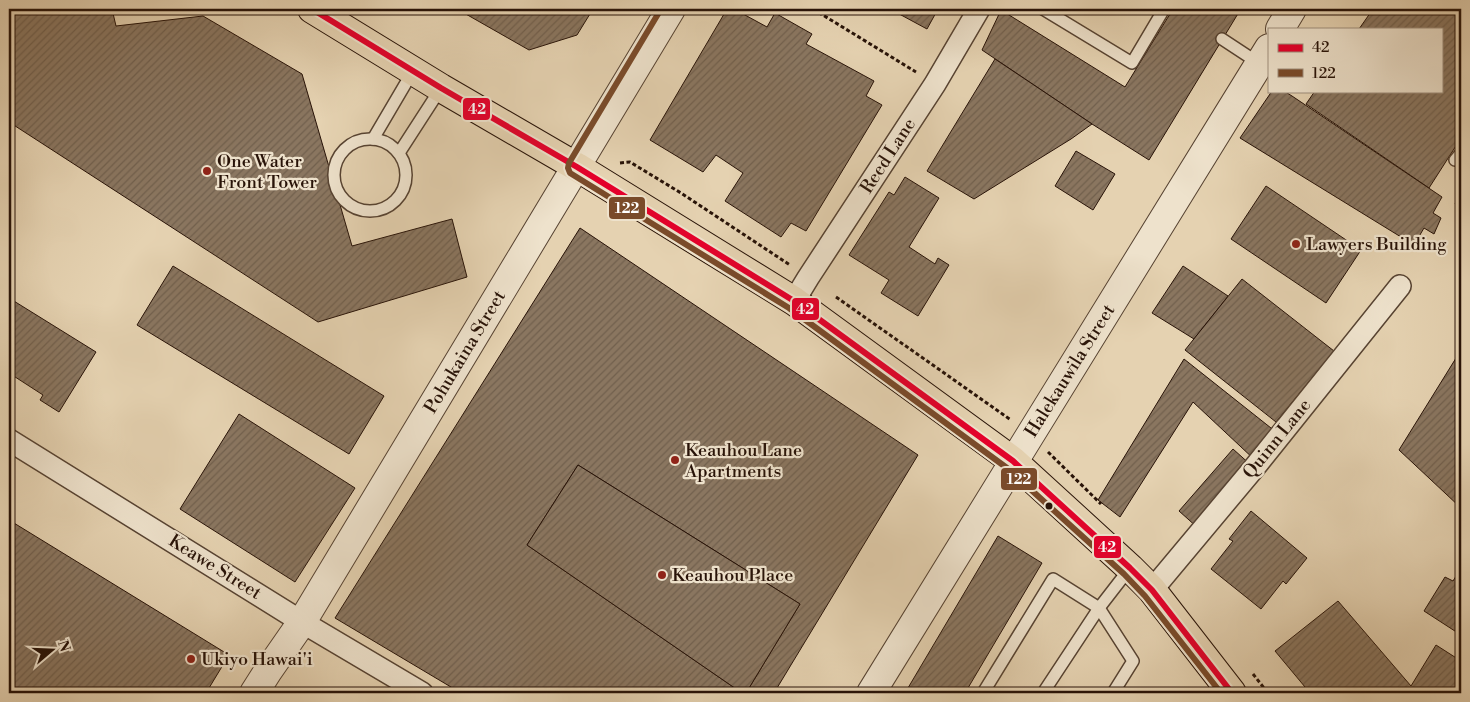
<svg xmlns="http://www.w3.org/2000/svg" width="1470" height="702" font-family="'Libre Bodoni',serif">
<defs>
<pattern id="building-hatch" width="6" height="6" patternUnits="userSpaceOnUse" patternTransform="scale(1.25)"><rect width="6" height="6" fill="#8a7660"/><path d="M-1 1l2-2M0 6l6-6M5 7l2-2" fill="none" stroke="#71604d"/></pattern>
</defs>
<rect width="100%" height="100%" fill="#e5d2b1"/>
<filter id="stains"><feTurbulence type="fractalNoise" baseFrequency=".004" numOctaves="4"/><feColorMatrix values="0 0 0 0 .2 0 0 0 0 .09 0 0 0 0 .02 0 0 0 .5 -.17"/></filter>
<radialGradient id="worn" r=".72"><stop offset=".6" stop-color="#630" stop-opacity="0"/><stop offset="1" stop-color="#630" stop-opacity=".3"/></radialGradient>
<g fill="url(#building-hatch)" stroke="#281308">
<polygon points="9,9 112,9 116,26 203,16 302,74 352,246 452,219 467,277 318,322 9,122"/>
<polygon points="457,9 593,9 577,35 529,50"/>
<polygon points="727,9 734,9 767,27 775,13 812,34 806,44 874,81 866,96 882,105 806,231 791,223 781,237 725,201 743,173 716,155 703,172 650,140"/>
<polygon points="890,9 938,9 927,29"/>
<polygon points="1173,9 1234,9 1239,12 1149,160 1092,124 982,50 1001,10 1125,87"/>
<polygon points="1373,9 1461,9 1461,138 1429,188 1306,104 1315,91 1441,91 1441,29 1359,29"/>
<polygon points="995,59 1092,124 1071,139 974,199 927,171"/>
<polygon points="1272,91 1284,91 1292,96 1442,197 1433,213 1441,218 1434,234 1424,228 1414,245 1240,138"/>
<polygon points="1076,151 1115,174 1093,210 1055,186"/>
<polygon points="905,177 939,198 909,247 935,264 938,258 949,265 918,316 881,293 889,280 849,255 889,192 894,195"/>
<polygon points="1266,186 1361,250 1326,303 1231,239"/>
<polygon points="1461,195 1461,208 1455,204"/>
<polygon points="580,228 918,455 774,693 746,693 800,604 578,465 527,545 742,693 461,693 335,618"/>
<polygon points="173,266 384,396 349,454 137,325"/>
<polygon points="1183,266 1228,296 1194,339 1152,313"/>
<polygon points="1242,279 1334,351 1276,422 1185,350"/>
<polygon points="9,298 96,352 59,412 40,400 43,395 9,373"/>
<polygon points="1461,350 1461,508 1399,450"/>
<polygon points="1184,359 1276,432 1256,461 1193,402 1120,517 1098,500"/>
<polygon points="239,414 355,488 295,582 180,509"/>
<polygon points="1233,449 1252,466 1198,528 1179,511"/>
<polygon points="578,465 800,604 746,693 742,693 527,545"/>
<polygon points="1251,511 1307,558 1286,584 1283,581 1261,609 1211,569 1233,541 1229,539"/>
<polygon points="9,520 229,655 206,693 9,693"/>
<polygon points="998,536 1042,563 965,693 905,693"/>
<polygon points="1461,568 1461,635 1424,611 1445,577 1453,581"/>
<polygon points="1338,601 1411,686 1436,645 1461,661 1461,693 1310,693 1275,651"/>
</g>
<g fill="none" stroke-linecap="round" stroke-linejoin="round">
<g stroke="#574332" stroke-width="14">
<g id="service">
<polyline points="1043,9 1132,63 1164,9"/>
<polyline points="1222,39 1260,64"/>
<circle cx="370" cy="175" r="36"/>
<polyline points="373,139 413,71"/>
<polyline points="399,153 441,88"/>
<polyline points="1455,160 1461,153"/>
<polyline points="983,693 1053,579 1099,608 1133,661 1113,693"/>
<polyline points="1043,693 1099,608 1130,568"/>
</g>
</g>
<g stroke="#574332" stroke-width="24">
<g id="minor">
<polyline points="794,301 808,278 935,84 979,9"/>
<polyline points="9,440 302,622 422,693"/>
<polyline points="1152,590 1254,468 1400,286"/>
</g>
</g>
<g stroke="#574332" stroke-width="30">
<g id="tertiary">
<polyline points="1280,29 1292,9"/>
<polyline points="254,693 268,671 302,622 671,9"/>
<polyline points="871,693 1269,48"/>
</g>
</g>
<g stroke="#281308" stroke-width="30">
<polyline id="primary" points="312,9 441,88 577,167 794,301 1013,461 1130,568 1152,590 1232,693"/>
</g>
<g stroke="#281308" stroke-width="3" stroke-dasharray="4 2.5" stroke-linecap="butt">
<polyline points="813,9 916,72"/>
<polyline points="620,163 630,162 681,193 790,265"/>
<polyline points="836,297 1011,420"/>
<polyline points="1048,452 1101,504"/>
<polyline points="1253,674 1268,693"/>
</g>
<use href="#service" stroke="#eee2cc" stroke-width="11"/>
<use href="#minor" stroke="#eee2cc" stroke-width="21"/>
<use href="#tertiary" stroke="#eee2cc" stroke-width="28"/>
<use href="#primary" stroke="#e5d2b1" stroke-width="28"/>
<g stroke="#eee2cc" stroke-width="10">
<polyline id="bus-1" points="312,9 441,88 577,167 794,301 1013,461 1130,568 1152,590 1232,693"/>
</g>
<g stroke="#eee2cc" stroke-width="10">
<polyline id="bus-2" points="661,9 569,163 568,168 570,173 789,308 1007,468 1124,574 1145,596 1221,693"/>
</g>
<use href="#bus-1" stroke="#e4002b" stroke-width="6"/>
<use href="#bus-2" stroke="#7a4b2a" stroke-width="6"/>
</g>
<g fill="#8f2418" stroke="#eee2cc" stroke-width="2">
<circle cx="207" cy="171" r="5"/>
<circle cx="1296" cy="244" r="5"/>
<circle cx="675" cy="460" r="5"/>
<circle cx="662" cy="575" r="5"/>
<circle cx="191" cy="659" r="5"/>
</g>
<circle fill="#281308" stroke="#eee2cc" stroke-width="2" cx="1049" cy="506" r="4.5"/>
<g text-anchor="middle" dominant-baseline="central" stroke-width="4.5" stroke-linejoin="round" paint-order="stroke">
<g font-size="18" fill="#281308" stroke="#eee2cc">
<text transform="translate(888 156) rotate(-57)">Reed Lane</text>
<text transform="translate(465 352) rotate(-59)">Pohukaina Street</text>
<text transform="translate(1070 371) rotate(-58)">Halekauwila Street</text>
<text transform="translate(1277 439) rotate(-51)">Quinn Lane</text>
<text transform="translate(215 567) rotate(32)">Keawe Street</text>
</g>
<g font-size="18" fill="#281308" stroke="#eee2cc" text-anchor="start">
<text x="217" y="161">One Water<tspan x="217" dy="21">Front Tower</tspan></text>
<text x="1306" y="244">Lawyers Building</text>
<text x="685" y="450">Keauhou Lane<tspan x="685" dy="21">Apartments</tspan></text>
<text x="672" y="575">Keauhou Place</text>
<text x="201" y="659">Ukiyo Hawai'i</text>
</g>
</g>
<g stroke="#eee2cc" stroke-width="2">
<rect x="462" y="97" width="29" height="24" rx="5" fill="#e4002b"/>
<rect x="608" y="196" width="38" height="24" rx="5" fill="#7a4b2a"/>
<rect x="791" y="297" width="29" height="24" rx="5" fill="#e4002b"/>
<rect x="1000" y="467" width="38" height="24" rx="5" fill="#7a4b2a"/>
<rect x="1093" y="535" width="29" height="24" rx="5" fill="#e4002b"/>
</g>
<g font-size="14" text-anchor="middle" font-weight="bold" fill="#fff">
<text x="477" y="114">42</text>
<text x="627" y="213">122</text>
<text x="805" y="314">42</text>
<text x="1019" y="484">122</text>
<text x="1107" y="552">42</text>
</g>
<rect width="1470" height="702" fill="none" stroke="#e5d2b1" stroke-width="30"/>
<rect x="10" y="10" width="1450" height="682" fill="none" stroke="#281308" stroke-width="2.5"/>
<rect x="15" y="15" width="1440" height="672" fill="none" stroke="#281308"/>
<rect x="1268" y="28" width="175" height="65" fill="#eee2cc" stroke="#9f8f7e"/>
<rect x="1278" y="44" width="25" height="8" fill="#e4002b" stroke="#9f8f7e"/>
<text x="1312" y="52" font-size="15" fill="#281308">42</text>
<rect x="1278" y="69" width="25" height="8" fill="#7a4b2a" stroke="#9f8f7e"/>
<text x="1312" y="78" font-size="15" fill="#281308">122</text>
<g transform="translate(52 650) rotate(71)" stroke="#eee2cc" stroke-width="4" paint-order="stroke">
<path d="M0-4L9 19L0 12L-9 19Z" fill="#281308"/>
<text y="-8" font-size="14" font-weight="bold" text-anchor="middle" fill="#281308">N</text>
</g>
<rect width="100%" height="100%" filter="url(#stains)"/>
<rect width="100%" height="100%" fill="url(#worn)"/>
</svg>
